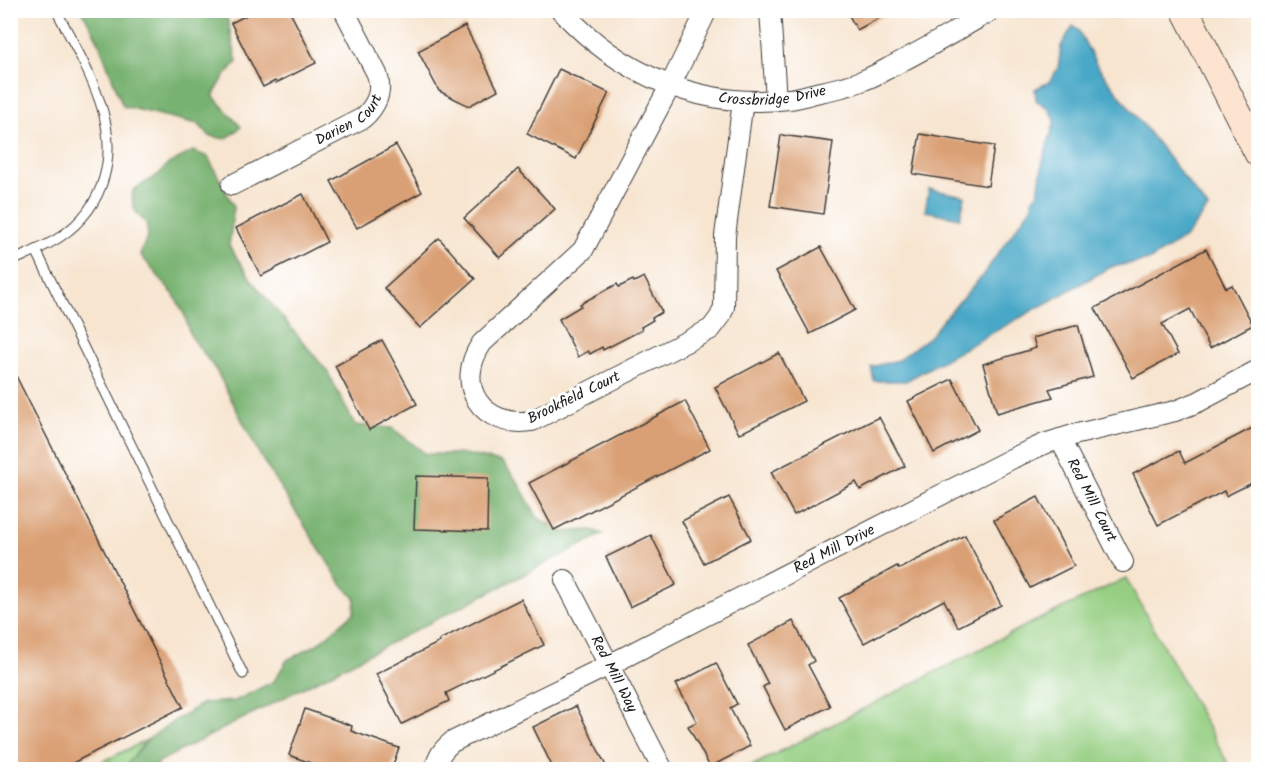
<svg xmlns="http://www.w3.org/2000/svg" width="1269" height="780" font-family="Kalam,sans-serif">
<rect width="100%" height="100%" fill="#fff"/>
<filter id="ink" filterUnits="userSpaceOnUse"><feTurbulence type="fractalNoise" baseFrequency=".0167" numOctaves="2"/><feDisplacementMap in="SourceGraphic" scale="12" xChannelSelector="R" yChannelSelector="G"/><feConvolveMatrix kernelMatrix="1 2 1 2 8 2 1 2 1" color-interpolation-filters="sRGB"/></filter>
<filter id="wash" filterUnits="userSpaceOnUse"><feTurbulence type="fractalNoise" baseFrequency=".008" numOctaves="4" result="noise"/><feDisplacementMap in="SourceGraphic" scale="24" xChannelSelector="R" yChannelSelector="G"/><feGaussianBlur stdDeviation="1.35" result="paint"/><feColorMatrix in="noise" values="0 0 0 0 0 0 0 0 0 0 0 0 0 0 0 0 0 1.4 0 .05"/><feComposite in="paint" operator="in"/></filter>
<g filter="url(#wash)">
<rect width="100%" height="100%" fill="#f7e5d0"/>
<g fill="#96cf83" stroke="#597650" stroke-width="1.5">
<polygon points="1126,578 1231,769 746,769 1025,626"/>
<polygon points="147,740 123,769 87,769"/>
</g>
<g fill="#78b271" stroke="#4a6746" stroke-width="1.5">
<polygon points="82,11 227,11 226,13 237,62 224,77 213,96 241,127 226,139 210,136 198,124 123,106 97,38"/>
<path d="M193,151L208,157L234,207L229,246L253,282L327,371L355,425L392,428L426,454H464L502,462L517,481L538,518L563,532L592,530L603,534L168,757L157,763L159,769L123,770L147,740L177,719L203,703L235,701L274,681L287,660L316,645L354,613L355,598L343,586L262,459L216,370L190,335L185,316L174,295L140,254L148,235L146,222C133,212 131,206 133,190L158,175L168,164Z"/>
</g>
<g fill="#48a8c7" stroke="#326272" stroke-width="1.5">
<polygon points="1073,26 1079,31 1097,66 1208,208 1186,237 1150,260 1111,267 906,381 874,381 871,367 898,360 930,336 941,322 982,276 1032,206 1032,199 1038,193 1043,160 1055,120 1048,108 1036,100 1035,89 1049,82 1058,68 1061,46"/>
<polygon points="929,189 965,196 960,218 925,211"/>
</g>
<g id="blocks">
<g fill="#daa074">
<polygon points="256,10 289,10 316,63 276,83 275,81 263,87 231,23"/>
<polygon points="846,10 894,10 857,30"/>
<polygon points="465,26 498,90 469,106 439,91 418,51"/>
<polygon points="559,69 609,93 576,159 527,134"/>
<polygon points="920,134 994,146 988,186 913,174"/>
<polygon points="781,135 833,142 823,214 770,206"/>
<polygon points="396,145 422,192 357,228 331,181"/>
<polygon points="518,169 555,209 500,258 464,218"/>
<polygon points="303,194 327,242 261,276 236,228"/>
<polygon points="439,238 475,279 420,328 384,288"/>
<polygon points="821,247 855,310 810,334 776,271"/>
<polygon points="1206,249 1226,288 1232,285 1253,325 1210,348 1190,309 1162,324 1178,354 1133,378 1095,308"/>
<polygon points="644,277 662,312 652,318 653,320 641,327 642,330 603,350 602,347 590,354 588,351 578,357 559,319 581,306 580,304 617,284 619,287 633,280 634,282"/>
<polygon points="1078,325 1093,377 1049,389 1053,397 997,413 983,364 1036,348 1033,338"/>
<polygon points="382,340 417,404 369,430 335,366"/>
<polygon points="779,353 804,401 739,434 715,387"/>
<polygon points="10,364 183,707 59,770 10,770"/>
<polygon points="952,379 978,430 934,453 908,401"/>
<polygon points="685,401 710,449 554,530 529,483"/>
<polygon points="879,417 905,466 860,490 856,482 794,515 771,472"/>
<polygon points="1258,425 1258,480 1226,496 1224,491 1158,525 1133,474 1179,451 1185,463"/>
<polygon points="416,476 488,478 487,531 414,529"/>
<polygon points="729,497 751,539 704,563 682,521"/>
<polygon points="1038,497 1074,566 1030,588 994,520"/>
<polygon points="651,535 676,585 630,607 606,557"/>
<polygon points="965,535 1001,605 958,627 944,600 864,643 839,598 897,566 899,569"/>
<polygon points="521,599 544,645 446,693 449,701 402,724 376,674 440,642 439,640"/>
<polygon points="793,621 814,661 808,665 830,706 785,730 763,687 768,684 748,645"/>
<polygon points="716,663 737,704 730,708 750,746 710,767 688,726 697,722 676,684"/>
<polygon points="576,706 608,770 554,770 533,727"/>
<polygon points="305,709 352,726 351,731 399,748 391,770 329,770 289,755"/>
</g>
</g>
</g>
<g filter="url(#ink)">
<use href="#blocks" fill-opacity="0" stroke="#3d3a37" stroke-width="1.5"/>
<g fill="none" stroke-linecap="round" stroke-linejoin="round">
<g stroke="#3d3a37" stroke-width="11">
<g id="service">
<polyline points="10,27 12,26"/>
<polyline points="36,250 243,674"/>
<path d="M10,262C27,254 45,247 60,237C106,206 118,154 100,102C89,70 72,40 56,10"/>
</g>
</g>
<g stroke="#3d3a37" stroke-width="22">
<g id="minor">
<path id="s1" d="M561,10C620,75 702,110 789,99C800,98 810,94 820,92C835,89 850,86 864,80C877,75 888,68 900,62C931,46 961,28 992,10"/>
<path d="M707,10L670,86L583,250L482,343C453,385 482,429 532,421L711,329L720,317L724,307L725,236L743,101"/>
<polyline points="770,10 776,100"/>
<path id="s2" d="M232,185L363,118C376,106 383,92 377,74L344,10"/>
<path id="s3" d="M1060,439L1123,562"/>
<path id="s4" d="M565,580L663,770"/>
<path id="s5" d="M434,770C439,756 441,751 452,742L609,665L1013,458L1044,444L1073,435L1175,411L1198,402L1258,370"/>
</g>
</g>
<g stroke="#3d3a37" stroke-width="29">
<polyline id="secondary" points="1185,10 1258,153"/>
</g>
<use href="#service" stroke="#fff" stroke-width="9"/>
<use href="#minor" stroke="#fff" stroke-width="20"/>
<use href="#secondary" stroke="#fde4d0" stroke-width="27"/>
</g>
</g>
<g text-anchor="middle" dominant-baseline="central" stroke-width="6" stroke-linejoin="round" paint-order="stroke">
<g font-size="15" fill="#1c1c1c" stroke="#fff">
<text stroke="none"><textPath href="#s1" startOffset="238">Crossbridge Drive</textPath></text>
<text stroke="none"><textPath href="#s2" startOffset="135">Darien Court</textPath></text>
<text transform="translate(574 398) rotate(-26)">Brookfield Court</text>
<text stroke="none"><textPath href="#s3" startOffset="69">Red Mill Court</textPath></text>
<text stroke="none"><textPath href="#s5" startOffset="462">Red Mill Drive</textPath></text>
<text stroke="none"><textPath href="#s4" startOffset="106">Red Mill Way</textPath></text>
</g>
</g>
<rect width="1269" height="780" fill="none" stroke="#fff" stroke-width="36"/>
</svg>
